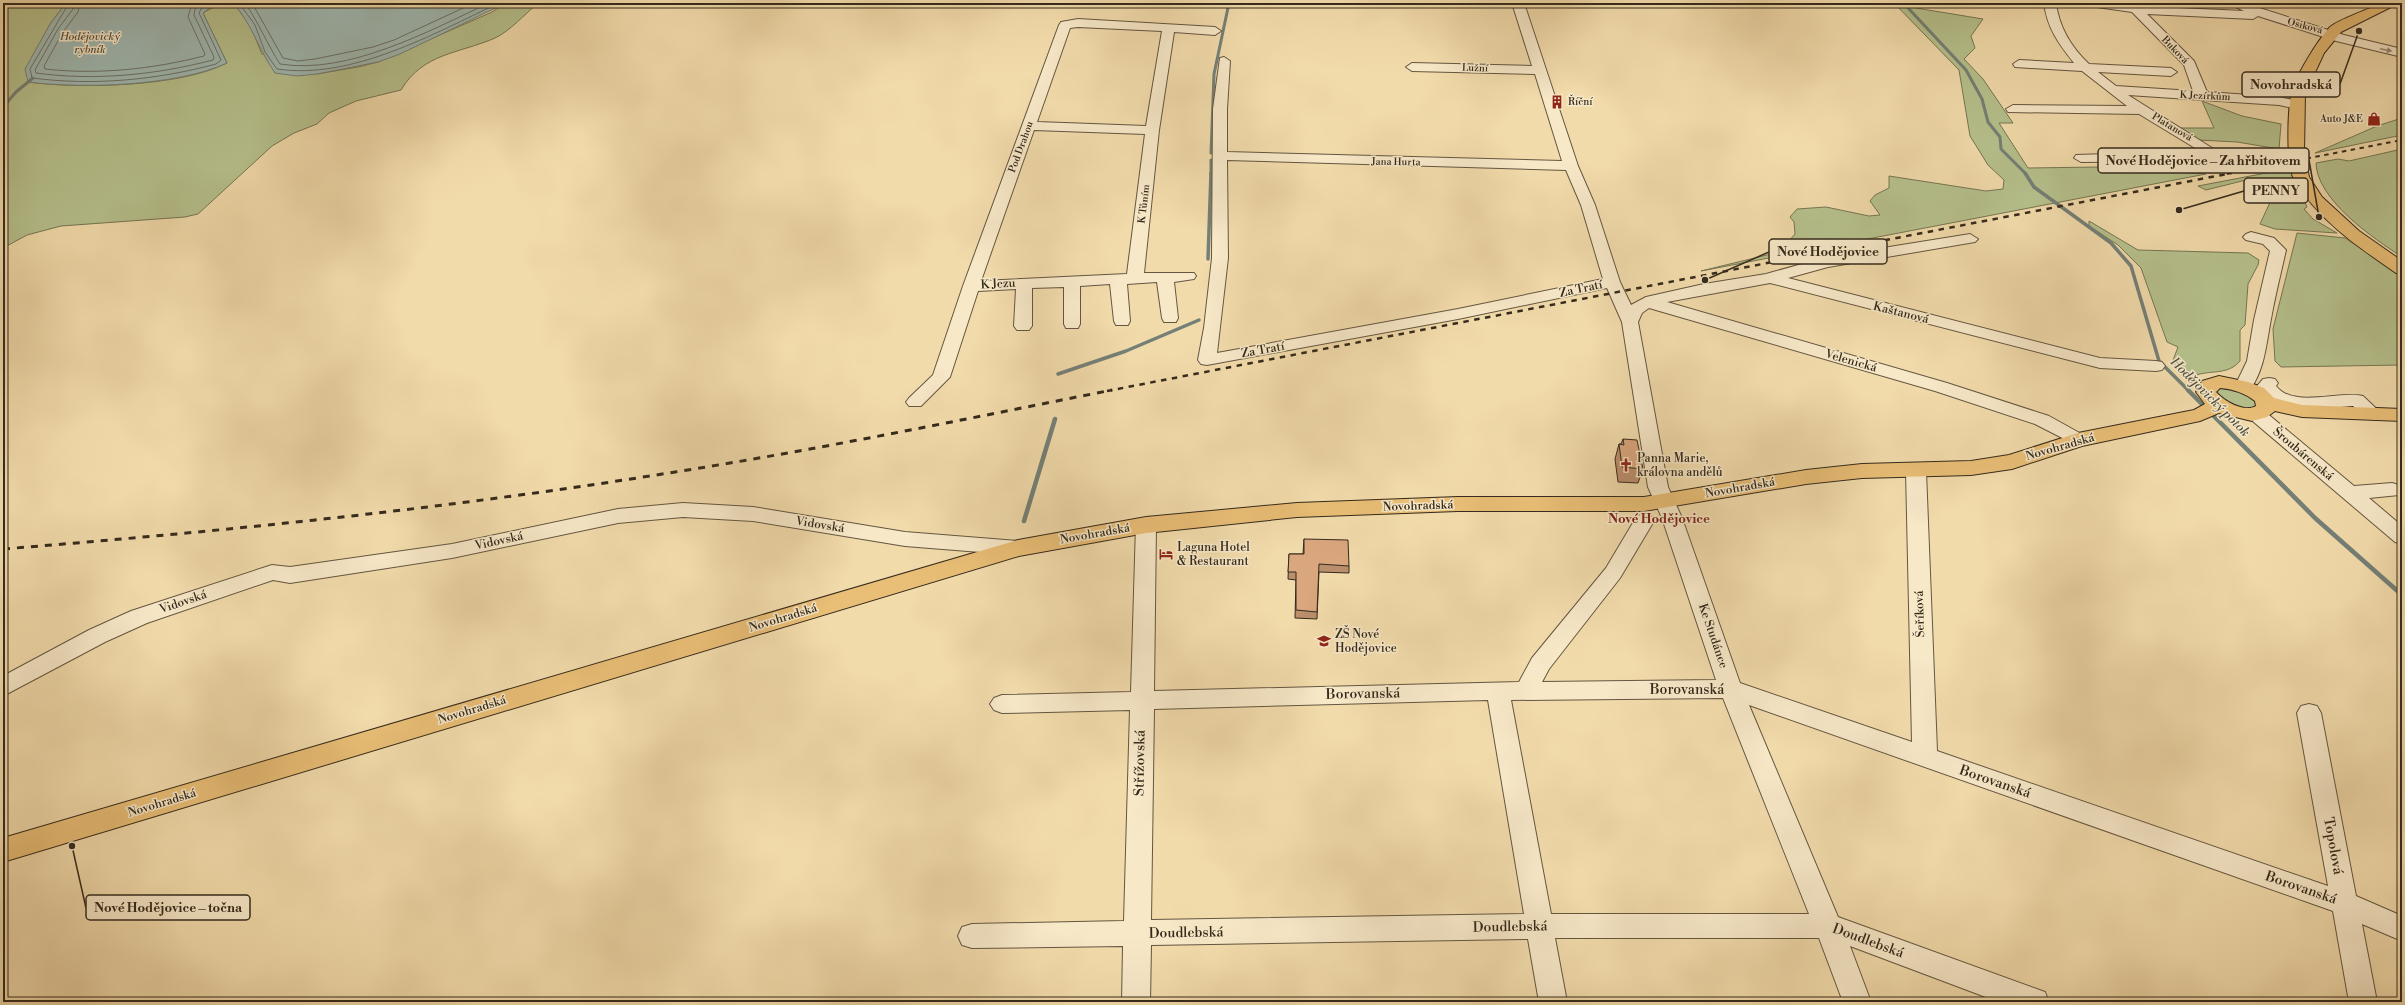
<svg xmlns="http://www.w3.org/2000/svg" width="2405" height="1005" font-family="'Libre Bodoni',serif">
<rect width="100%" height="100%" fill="#f2dbab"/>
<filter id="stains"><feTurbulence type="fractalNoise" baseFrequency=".005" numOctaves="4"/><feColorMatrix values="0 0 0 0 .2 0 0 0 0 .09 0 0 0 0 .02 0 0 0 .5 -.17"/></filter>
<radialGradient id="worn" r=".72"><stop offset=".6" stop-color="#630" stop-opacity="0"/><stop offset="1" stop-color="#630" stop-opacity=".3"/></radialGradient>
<g fill="#b6c18d" stroke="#757654">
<path d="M10,3H66L50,24L28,82C80,89 180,87 227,63L203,13L221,3H233L236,6L251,27L262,54L317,74L358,67L378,62L492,12L506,3H538C525,14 510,31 495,38C458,54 423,53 401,90L356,101L329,113L317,124L294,133L272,146L198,214L185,217L61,226L27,235L3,248V101L8,95L3,76V9Z"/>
<polygon points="1894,3 1914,3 1916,8 1983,19 1971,36 1975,48 1964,59 1983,79 2013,123 1999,123 2028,168 2099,167 2206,174 1701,271 1767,255 1782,249 1795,234 1794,222 1790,217 1797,209 1826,207 1869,216 1880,215 1870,201 1875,195 1889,188 1889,176 1986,191 2003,189 2004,180 1988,165 1970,136 1959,70"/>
<polygon points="2202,101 2242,116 2281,124 2279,149 2237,142 2198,140 2180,128 2214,128"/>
<polygon points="2402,118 2402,135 2315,153 2377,126"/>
<path d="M2402,149V257C2373,238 2317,200 2316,163L2338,159L2349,161Z"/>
<polygon points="2287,169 2292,173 2307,207 2304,209 2313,219 2337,233 2275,229 2260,224 2273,196 2270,192 2246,180 2206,190 2198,186"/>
<path d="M2089,221L2138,250L2248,253L2259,260L2258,265L2248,284L2245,325L2240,330V361C2228,375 2213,370 2196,375L2193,387L2172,363L2178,347L2167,342L2141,268L2118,245L2089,226Z"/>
<polygon points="2297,233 2345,238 2402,276 2402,365 2281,367 2275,361 2273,329"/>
<path d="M2226,386L2254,397L2257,404C2246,416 2226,401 2217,394L2218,388Z"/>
</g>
<g fill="#9fb9b3" stroke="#748077">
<path d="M66,3H230C220,3 211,6 203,13L227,63C178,86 82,89 28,82L25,69L50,24Z"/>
<path d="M233,3H506L400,54L378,62L317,74L297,76L275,73C259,50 252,24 233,3Z"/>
</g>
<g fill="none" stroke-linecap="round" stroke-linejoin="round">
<g stroke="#6a7268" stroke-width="1">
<path d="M69,3L30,69L32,78C94,86 156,80 216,64L221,60L199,13L201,9L211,3"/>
<path d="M74,3L73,9L58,29L35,70L36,73C95,81 155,75 213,60L214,57L194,15L195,9L200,3"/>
<path d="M80,3L78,12L63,32L44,66L45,69C98,75 153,69 204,56L205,54L188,17L192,3"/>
<path d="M239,3L255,25L265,52L277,69C352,80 433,34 499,3"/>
<path d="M245,3C259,23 267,44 280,64C348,75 429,31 489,3"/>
<polyline points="252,3 283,58 298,61 315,59 373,47 394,40 474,3"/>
</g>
<g stroke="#748077" stroke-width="3">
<polyline points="1906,3 1909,9 1966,70 1982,99 1988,122 2000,137 2001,149 2026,174"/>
<polyline points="3,107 16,92 33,78"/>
<polyline points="1211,153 1214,74 1229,3"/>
<polyline points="1211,174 1211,160"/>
</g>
<g stroke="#748077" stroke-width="3.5">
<polyline points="2025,173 2034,187 2111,243 2131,266 2159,361 2189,391"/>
<polyline points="1208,259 1211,173"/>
<polyline points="1058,374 1126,351 1199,320"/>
</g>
<g stroke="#748077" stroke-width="4.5">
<polyline points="2188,390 2315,518 2402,595"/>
<polyline points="1024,521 1055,419"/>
</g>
<g stroke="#645640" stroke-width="2">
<g id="minor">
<path d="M1512,3H1524L1578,166L1595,205L1620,282L1631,305L1646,297L1704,284L1766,274L1827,257L1970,234L1978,239L1975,242L1828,267L1788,278L2100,358L2156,361L2162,362L2165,366L2162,370L2156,371L2100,368L1770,283L1667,302L1947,383L2049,416L2085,436L2087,440L2085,444L2078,446L2035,424L1935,391L1649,308L1642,313L1638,322L1668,487L1682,518L1740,683L1912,742L1906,471L1909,467L1916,465L1923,467L1926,471L1937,751L2328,886L2297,713L2301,706L2309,704L2317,706L2321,713L2356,896L2402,916V941L2362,924L2377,1002H2349L2333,911L1749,705L1838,917L2045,992L2049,1002H1999L1850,946L1871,1002H1843L1819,938H1555L1567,1002H1539L1528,939L1151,945L1150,1002H1122L1123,946L972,948L962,945L958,936L962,927L972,924L1124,921L1130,710L1002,713L994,710L990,704L994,698L1002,695L1131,692L1136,525L1139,520L1146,518L1153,520L1156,525L1154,691L1519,682L1532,658L1606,568L1637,516L1644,514L1651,516L1654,521L1620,578L1549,669L1542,682L1716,680L1662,518L1648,487L1622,322L1607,288L1458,319L1207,365L1201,364L1198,360L1204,328L1212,258L1213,109L1220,58L1224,57L1230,61L1227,109V152L1562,161L1535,74L1412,71L1406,67L1412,63L1532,66ZM1227,160L1566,170L1581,205L1603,279L1458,309L1217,353L1228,258ZM1723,698L1809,914H1551L1511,700ZM1488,700L1524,914L1151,920L1154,709Z"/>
<path d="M2044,3H2056C2059,27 2071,47 2089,64L2171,68L2177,72L2171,76L2098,72L2116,86L2193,91L2184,65L2132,12L2090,6L2084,3H2118L2155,7L2244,11L2228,3H2244L2344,35L2402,49V57L2336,41L2258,16L2253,19L2147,14L2194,61L2207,92L2279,97L2302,102L2304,105L2297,109L2279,105L2128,95L2220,153L2218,156L2189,161L2081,162L2074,158L2076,155L2200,151L2139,114L2008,112L2006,109L2013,105L2127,106L2082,71L2015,67L2013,64L2019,60L2074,63C2059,44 2047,28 2044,3Z"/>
<path d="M1078,19L1215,27L1221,31L1215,35L1174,32L1159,130L1144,273H1194L1196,276L1194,279L1174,282L1178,318L1176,322H1164L1162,318L1157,282L1127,284L1130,321L1128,325H1116L1114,321L1110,284L1080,286V324L1078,328H1066L1064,324V287L1032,288V326L1029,330H1017L1014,326L1016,289L978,291L950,377L921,406H909L906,402L909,398L933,375L963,286L1059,25L1061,22ZM1078,27L1162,31L1146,126L1037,122L1070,28ZM1034,130L1145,134L1127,274L981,281Z"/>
<path d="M2251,232L2274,238L2286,250C2281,273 2275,296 2271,319C2266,345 2265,368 2250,390H2238L2235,386L2247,361L2254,320L2270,251L2263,244L2246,240L2243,237L2246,234Z"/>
<path d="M2269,378L2275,379L2278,383L2276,386C2294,409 2339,390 2363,396L2383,415L2381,419C2368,422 2362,414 2353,406C2321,408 2278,416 2257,386L2263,379Z"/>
<polygon points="2256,408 2263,410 2354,486 2392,483 2399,485 2402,490 2399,495 2369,498 2402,526 2402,544 2395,542 2249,418 2247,414 2249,410"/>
<polygon points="683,503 753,507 905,532 1018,541 1025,543 1028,548 1025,553 1018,555 905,546 753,521 683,517 618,523 452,558 290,583 273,580 147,623 105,642 3,696 3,676 89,630 131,611 272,565 290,567 452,544 618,509"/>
</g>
</g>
<g stroke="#342a1c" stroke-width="2">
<g id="major">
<path d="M2383,3H2399L2341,32L2324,53L2305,94L2304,153L2309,177L2322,197L2359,231L2402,261V274L2396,273C2357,246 2318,220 2294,179C2286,165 2288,112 2291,95C2294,78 2318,40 2330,27C2338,20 2371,8 2383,3Z"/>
<path d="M2219,376L2248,382L2264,388L2274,398L2302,405L2402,409V421L2302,417L2275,411L2267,417L2252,421L2219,413L2200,421L2082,446L2012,469L1971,475L1862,478L1806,484L1644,511H1458L1297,517L1146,533L1019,556L3,862V838L1018,540L1146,517L1297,503L1458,497H1644L1806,470L1862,464L1971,461L2009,455L2078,433L2194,410L2205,404L2196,392L2202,381ZM2220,388C2233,389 2245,393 2255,401L2256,406C2244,413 2224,401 2216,392Z"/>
</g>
</g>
<use href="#minor" fill="#f7e8c8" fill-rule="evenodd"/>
<use href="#major" fill="#e9be76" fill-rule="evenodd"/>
<polyline stroke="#342a1c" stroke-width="2" stroke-dasharray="4.5 4.5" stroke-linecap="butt" points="2227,174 2402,140"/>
<polyline stroke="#342a1c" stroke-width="2.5" stroke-dasharray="5.5 5.5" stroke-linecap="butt" points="1107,391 2232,173"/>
<path stroke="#342a1c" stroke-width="3" stroke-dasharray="7 7" stroke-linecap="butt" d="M3,549C228,531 452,508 675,472C821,449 966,419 1112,390"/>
</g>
<g fill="#bb8f6c" stroke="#342a1c">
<polygon points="1623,439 1643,469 1638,483 1618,482 1615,459 1619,444 1621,444"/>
<polygon points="1304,539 1349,566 1349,573 1319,572 1317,619 1295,618 1296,580 1288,579 1289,554 1303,554"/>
</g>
<g fill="#daa67d" stroke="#342a1c">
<polygon points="1623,439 1637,440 1643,469 1622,467 1619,444 1624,445"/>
<polygon points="1304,539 1348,540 1349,566 1319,564 1317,612 1296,610 1296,572 1288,572 1289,554 1304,554"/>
</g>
<defs><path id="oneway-solid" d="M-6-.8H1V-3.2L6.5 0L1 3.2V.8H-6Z"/></defs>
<use fill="#968972" href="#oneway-solid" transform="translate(2386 50) rotate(12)"/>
<defs>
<g id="building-bare" transform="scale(1.08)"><path d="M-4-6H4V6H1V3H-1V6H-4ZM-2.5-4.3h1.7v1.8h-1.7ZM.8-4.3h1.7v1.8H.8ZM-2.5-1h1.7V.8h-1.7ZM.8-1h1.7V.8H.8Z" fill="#8f2418" stroke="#f7e8c8" stroke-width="2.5" paint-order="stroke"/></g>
<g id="shop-bare" transform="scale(1.08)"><path d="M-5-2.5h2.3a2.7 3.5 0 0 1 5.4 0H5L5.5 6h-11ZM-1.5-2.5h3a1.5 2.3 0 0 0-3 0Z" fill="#8f2418" stroke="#f7e8c8" stroke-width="2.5" paint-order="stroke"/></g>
<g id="church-bare" transform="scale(1.08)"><path d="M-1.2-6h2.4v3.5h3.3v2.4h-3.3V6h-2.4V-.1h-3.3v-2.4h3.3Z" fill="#8f2418" stroke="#f7e8c8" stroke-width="2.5" paint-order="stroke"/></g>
<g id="hotel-bare" transform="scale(1.08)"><path d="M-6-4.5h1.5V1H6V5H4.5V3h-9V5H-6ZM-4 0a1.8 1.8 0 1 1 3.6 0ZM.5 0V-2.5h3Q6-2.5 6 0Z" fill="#8f2418" stroke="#f7e8c8" stroke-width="2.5" paint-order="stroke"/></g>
<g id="school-bare" transform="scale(1.08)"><path d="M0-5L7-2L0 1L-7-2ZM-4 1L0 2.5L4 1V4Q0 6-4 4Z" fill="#8f2418" stroke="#f7e8c8" stroke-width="2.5" paint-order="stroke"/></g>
</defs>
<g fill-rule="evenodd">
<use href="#building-bare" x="1557" y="102"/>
<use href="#shop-bare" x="2374" y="119"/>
<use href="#church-bare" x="1626" y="465"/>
<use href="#hotel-bare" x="1166" y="554"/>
<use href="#school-bare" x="1324" y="641"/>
</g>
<g text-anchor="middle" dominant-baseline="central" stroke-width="3" stroke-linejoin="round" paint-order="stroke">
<g font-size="10" fill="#342a1c" stroke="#f7e8c8">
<text transform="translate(2305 26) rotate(15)">Osiková</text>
<text transform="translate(2175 50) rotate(46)">Buková</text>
<text transform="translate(1475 68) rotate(2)">Lužní</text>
<text transform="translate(2205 96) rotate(3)">K Jezírkům</text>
<text transform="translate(2172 127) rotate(31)">Platanová</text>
<text transform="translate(1021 147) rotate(-70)">Pod Drahou</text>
<text transform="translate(1396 162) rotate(1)">Jana Hurta</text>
<text transform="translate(1144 204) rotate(-83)">K Tůním</text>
</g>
<g font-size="10" fill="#342a1c" stroke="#f7e8c8" text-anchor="start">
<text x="1568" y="102">Říční</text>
<text x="2363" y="119" text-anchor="end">Auto J&amp;E</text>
</g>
<g font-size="11" font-style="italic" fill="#4f4e42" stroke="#f7e8c8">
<text x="90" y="37">Hodějovický<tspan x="90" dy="13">rybník</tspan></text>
</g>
<g font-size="12" fill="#342a1c" stroke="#f7e8c8">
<text transform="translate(998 284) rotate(-3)">K Jezu</text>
<text transform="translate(1581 289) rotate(-12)">Za Tratí</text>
<text transform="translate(1901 313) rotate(14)">Kaštanová</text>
<text transform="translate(1263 350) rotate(-10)">Za Tratí</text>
<text transform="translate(1851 361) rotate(16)">Velenická</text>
<text transform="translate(2060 447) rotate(-16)">Novohradská</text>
<text transform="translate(2303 454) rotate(40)">Šroubárenská</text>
<text transform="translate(1740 488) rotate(-10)">Novohradská</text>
<text transform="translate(1418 506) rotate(-2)">Novohradská</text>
<text transform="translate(820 525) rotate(9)">Vidovská</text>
<text transform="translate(1095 534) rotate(-10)">Novohradská</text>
<text transform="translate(499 541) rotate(-12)">Vidovská</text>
<text transform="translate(183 602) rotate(-19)">Vidovská</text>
<text transform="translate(1920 614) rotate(-92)">Šeříková</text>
<text transform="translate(783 618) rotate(-17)">Novohradská</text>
<text transform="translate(1713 636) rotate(71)">Ke Studánce</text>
<text transform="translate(472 710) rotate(-17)">Novohradská</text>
<text transform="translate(162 803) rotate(-17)">Novohradská</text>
</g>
<g font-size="12" fill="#342a1c" stroke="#f7e8c8" text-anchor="start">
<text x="1637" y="458">Panna Marie,<tspan x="1637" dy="14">královna andělů</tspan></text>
<text x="1177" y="547">Laguna Hotel<tspan x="1177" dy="14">&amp; Restaurant</tspan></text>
<text x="1335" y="634">ZŠ Nové<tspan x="1335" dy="14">Hodějovice</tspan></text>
</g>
<g font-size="13" font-style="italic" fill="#4f4e42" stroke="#f7e8c8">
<text transform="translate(2210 397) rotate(45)">Hodějovický potok</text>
</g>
<g font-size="13" font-weight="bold" fill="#7a1f14" stroke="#f7e8c8">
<text x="1659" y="519">Nové Hodějovice</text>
</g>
<g font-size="14" fill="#342a1c" stroke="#f7e8c8">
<text x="1687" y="690">Borovanská</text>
<text transform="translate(1363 694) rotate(-1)">Borovanská</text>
<text transform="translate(1140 763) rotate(-89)">Střížovská</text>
<text transform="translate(1995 782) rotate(19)">Borovanská</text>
<text transform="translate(2333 846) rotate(80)">Topolová</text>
<text transform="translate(2301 888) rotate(19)">Borovanská</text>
<text transform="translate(1510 927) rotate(-1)">Doudlebská</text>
<text transform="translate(1186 933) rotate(-1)">Doudlebská</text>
<text transform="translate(1868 941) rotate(20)">Doudlebská</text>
</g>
</g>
<path fill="none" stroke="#342a1c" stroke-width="1.5" d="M2359 31L2340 84M2319 217L2309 160M2179 210L2244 191M1705 280L1769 252M72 846L86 908"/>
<g fill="#342a1c" stroke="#f7e8c8" stroke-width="1.5">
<circle cx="2359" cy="31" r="4"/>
<circle cx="2319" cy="217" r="4"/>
<circle cx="2179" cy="210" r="4"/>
<circle cx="1705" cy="280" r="4"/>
<circle cx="72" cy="846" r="4"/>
</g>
<g fill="#f7e8c8" stroke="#342a1c" stroke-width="1.5">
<rect x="2242" y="72" width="98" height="25" rx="4"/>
<rect x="2098" y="148" width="211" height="25" rx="4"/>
<rect x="2244" y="178" width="64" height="25" rx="4"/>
<rect x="1769" y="239" width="118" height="25" rx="4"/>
<rect x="86" y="895" width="164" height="25" rx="4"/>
</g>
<g font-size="13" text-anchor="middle" font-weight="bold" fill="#342a1c">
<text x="2291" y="89">Novohradská</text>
<text x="2203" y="165">Nové Hodějovice – Za hřbitovem</text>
<text x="2276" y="195">PENNY</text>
<text x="1828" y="256">Nové Hodějovice</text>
<text x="168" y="912">Nové Hodějovice – točna</text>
</g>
<rect width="2405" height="1005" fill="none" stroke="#f2dbab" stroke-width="16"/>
<rect x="4" y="4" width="2397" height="997" fill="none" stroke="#342a1c" stroke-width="2"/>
<rect x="8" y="8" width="2389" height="989" fill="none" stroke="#342a1c"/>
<rect width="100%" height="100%" filter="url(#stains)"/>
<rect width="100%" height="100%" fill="url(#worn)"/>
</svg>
